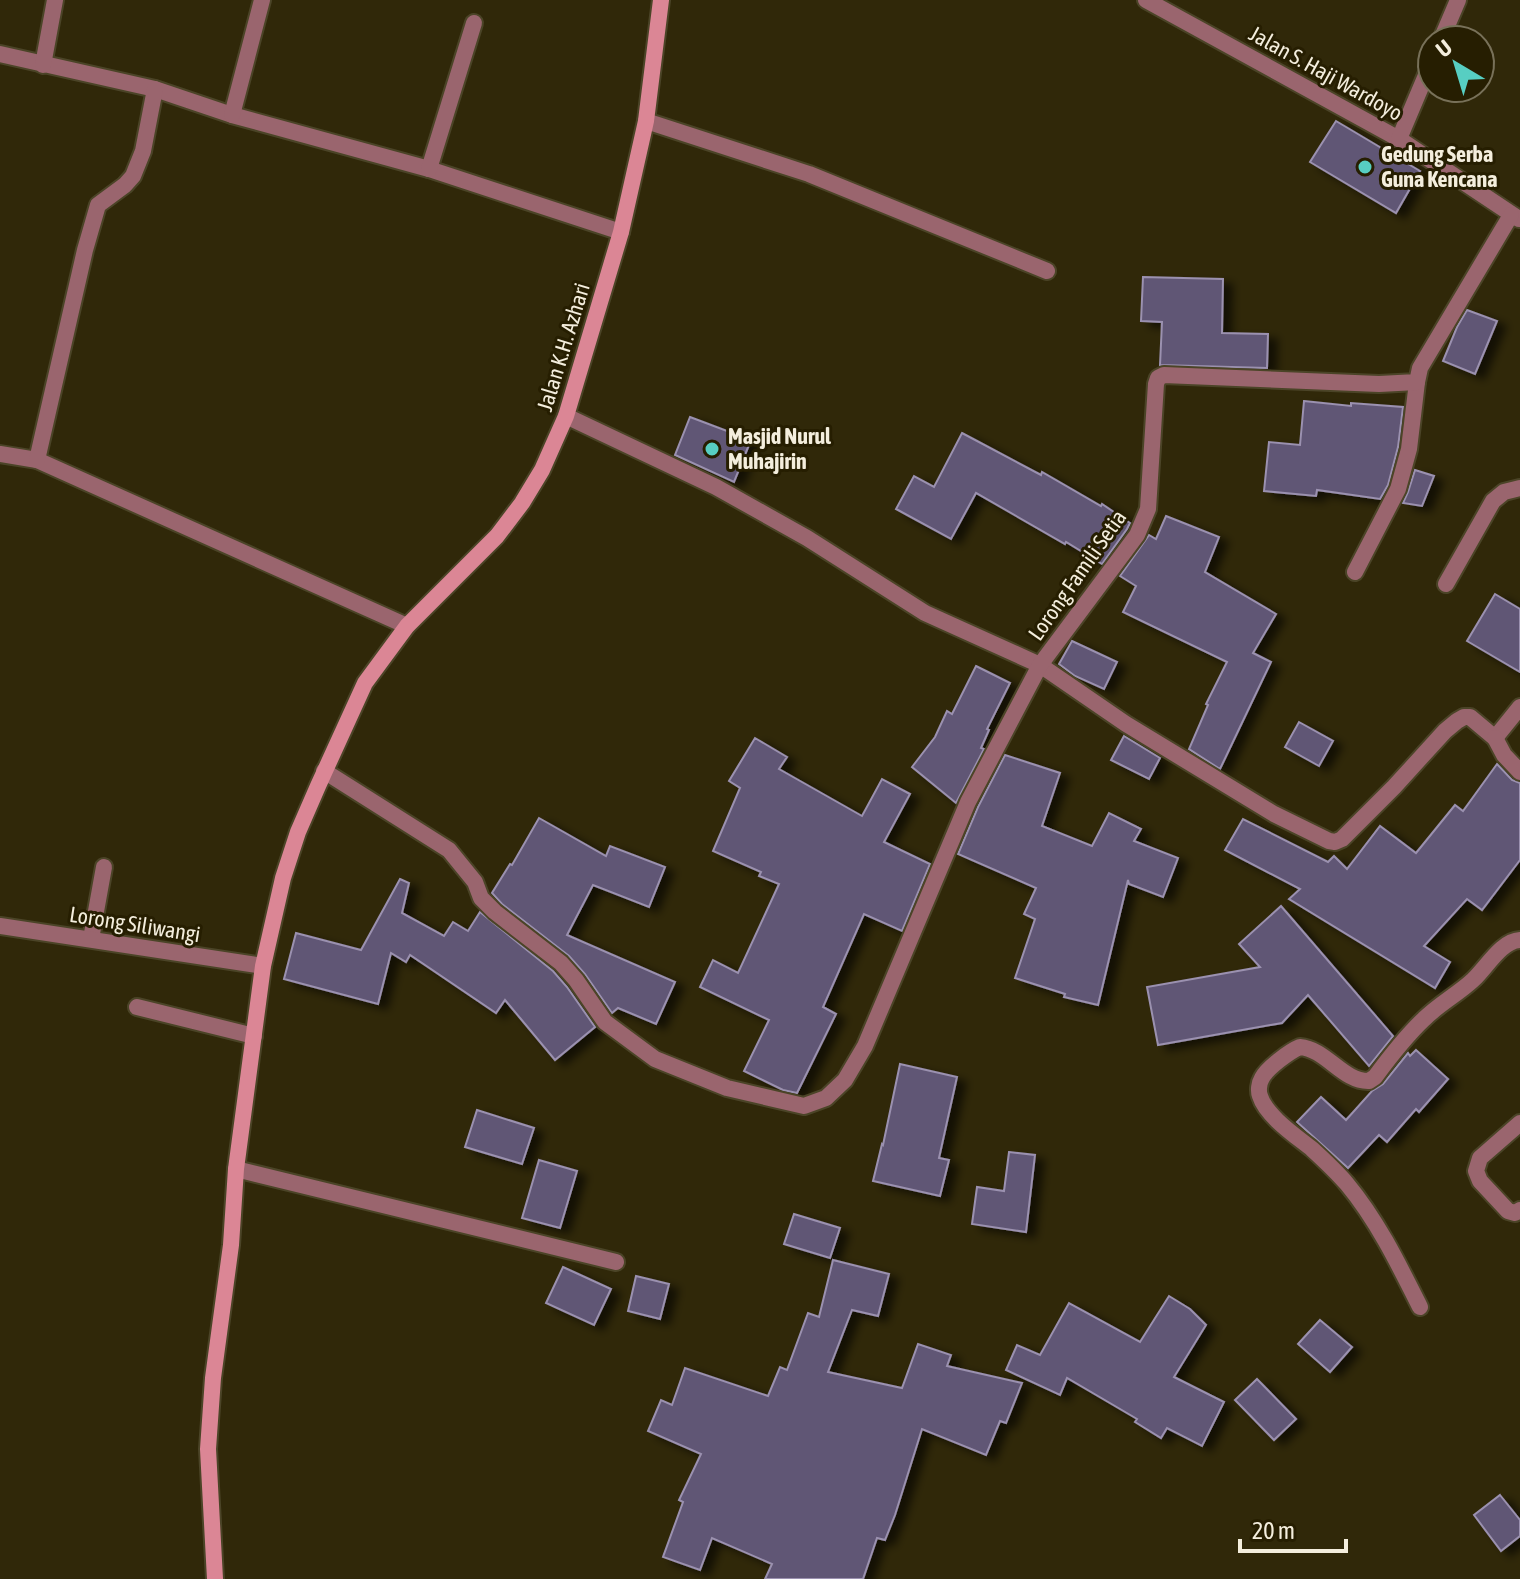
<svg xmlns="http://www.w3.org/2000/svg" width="1520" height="1579" font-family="'Asap Condensed',sans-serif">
<defs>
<filter id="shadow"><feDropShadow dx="9" dy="5" stdDeviation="4" flood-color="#0009"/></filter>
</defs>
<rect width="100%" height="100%" fill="#302809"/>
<g fill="#615774" stroke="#9b91b0" stroke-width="2" filter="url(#shadow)">
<polygon points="1336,121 1420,171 1396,213 1310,162"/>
<polygon points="1143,277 1223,279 1222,333 1268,334 1267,368 1160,365 1162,322 1141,321"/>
<polygon points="1467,310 1497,321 1475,374 1443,361 1457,327"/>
<polygon points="1304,401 1351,406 1351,403 1403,407 1398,447 1388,485 1380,499 1317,490 1316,496 1264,491 1269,442 1300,445"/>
<polygon points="690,417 751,440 734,482 675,455"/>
<polygon points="962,433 1041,475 1042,472 1101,506 1102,504 1130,523 1127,529 1102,564 1066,542 1065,544 976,493 951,539 896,509 914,476 934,487"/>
<polygon points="1415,470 1434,476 1422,506 1403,503 1408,492"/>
<polygon points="1166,516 1219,537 1205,572 1276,614 1253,653 1271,662 1220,769 1189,749 1208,705 1206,704 1227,662 1123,612 1136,586 1120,576 1149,535 1156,539"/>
<polygon points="1495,594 1520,609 1520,672 1467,641"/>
<polygon points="1072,641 1117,662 1104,689 1075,676 1059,664"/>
<polygon points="976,666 1010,683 987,729 989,730 981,748 984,749 956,803 912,767 935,737 947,711 952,714"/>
<polygon points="1299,722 1333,741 1319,766 1285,747"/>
<polygon points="1124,736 1160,758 1149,779 1111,760"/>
<polygon points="755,738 787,757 779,769 862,816 882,779 910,794 884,842 930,864 902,931 864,914 823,1007 836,1014 797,1093 783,1090 744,1071 769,1020 700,987 713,960 738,973 779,884 759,876 761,872 713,851 740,788 729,781"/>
<polygon points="1005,755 1060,773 1042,826 1092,846 1109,813 1141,829 1134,841 1178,858 1163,897 1129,884 1128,880 1098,1005 1064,997 1065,994 1015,978 1035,919 1024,914 1036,888 958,854 978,807"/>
<polygon points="1497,764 1512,780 1520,783 1520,860 1482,910 1467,899 1424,946 1450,962 1435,988 1289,899 1300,889 1225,850 1243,819 1328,862 1334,856 1347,869 1380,826 1416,853 1455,805 1463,811"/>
<polygon points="539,818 606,856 610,846 665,867 649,907 593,885 567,935 675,982 656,1024 618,1008 612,1013 585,974 569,956 502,904 492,893 510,864 512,865"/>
<polygon points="400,879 409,883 402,913 444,936 453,922 468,931 480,912 553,971 567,987 595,1027 555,1060 505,1000 496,1013 410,955 406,962 391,953 378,1004 284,979 296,933 361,950"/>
<polygon points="1281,906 1393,1036 1369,1066 1308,995 1282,1023 1158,1045 1147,987 1260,967 1239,944"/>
<polygon points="1416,1050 1448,1079 1419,1112 1416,1109 1387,1142 1379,1135 1348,1168 1297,1122 1321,1097 1346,1120 1372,1091 1383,1084 1408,1053 1410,1056"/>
<polygon points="900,1064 957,1077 939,1158 949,1160 940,1196 873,1181 882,1144 883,1145"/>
<polygon points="477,1110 534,1128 522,1164 465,1147"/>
<polygon points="1009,1152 1035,1155 1026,1232 972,1224 977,1187 1004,1191"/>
<polygon points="539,1160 577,1171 560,1228 522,1218"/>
<polygon points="794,1214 840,1228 830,1258 784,1244"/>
<polygon points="833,1260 889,1274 878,1316 852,1310 828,1372 902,1388 918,1344 951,1355 947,1366 1022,1383 1006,1423 1000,1421 986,1455 922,1429 895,1515 885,1540 877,1538 863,1579 765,1579 772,1564 712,1538 700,1570 663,1557 683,1502 679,1500 701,1454 648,1431 661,1400 672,1405 685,1368 768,1396 780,1367 787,1370 808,1313 819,1317"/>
<polygon points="563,1267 611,1289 594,1325 546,1303"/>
<polygon points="636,1276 669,1284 660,1319 628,1311"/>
<polygon points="1169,1296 1190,1309 1206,1325 1174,1377 1224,1402 1202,1446 1167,1428 1161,1438 1135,1422 1137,1419 1067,1378 1060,1395 1006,1370 1017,1345 1040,1355 1069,1303 1140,1342"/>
<polygon points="1320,1320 1352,1347 1330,1372 1298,1344"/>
<polygon points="1257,1379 1296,1419 1274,1440 1235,1400"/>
<polygon points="1500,1495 1520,1520 1520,1536 1501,1551 1474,1515"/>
</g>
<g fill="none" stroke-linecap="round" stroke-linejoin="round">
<g stroke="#4b4427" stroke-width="20">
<g id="lane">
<polyline points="91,939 104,867"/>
<polyline points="137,1007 254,1036"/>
<polyline points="1520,1123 1480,1158 1476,1171 1480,1181 1508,1211 1515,1213 1520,1210"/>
</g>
</g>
<g stroke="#4b4427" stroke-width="20">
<g id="street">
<polyline points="1146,0 1399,139 1519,219"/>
<polyline points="1441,40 1458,0"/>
<polyline points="0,54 155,89 232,115 429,169 621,232"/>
<polyline points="43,65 55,0"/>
<polyline points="232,115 262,0"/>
<polyline points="646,121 809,174 1047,271"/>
<polyline points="1399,139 1432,61"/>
<polyline points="429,169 474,23"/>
<polyline points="566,416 716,487 807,538 925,613 1040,665 1126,724 1274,814 1329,841 1335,842 1342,839 1394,787 1445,731 1457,721 1464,717 1470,717 1495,738 1520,707"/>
<polyline points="0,454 37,460 407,626"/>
<polyline points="37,460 85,250 98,205 125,185 133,176 143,151 155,89"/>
<polyline points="1355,572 1398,489 1409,449 1417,382"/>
<polyline points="1446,584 1493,501 1504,492 1520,488"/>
<polyline points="1495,738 1504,755 1520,772"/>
<polyline points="324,771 449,850 475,882 481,898 495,912 561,963 576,980 605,1022 655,1059 727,1088 804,1106 826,1098 845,1080 865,1046 968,802 1040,665 1137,535 1148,509 1156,384 1158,378 1164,375 1379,384 1417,382 1420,368 1511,215"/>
<polyline points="0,926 263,966"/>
<polyline points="236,1169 616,1262"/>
<path d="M1420,1307C1399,1265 1377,1220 1347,1184C1336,1171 1324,1160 1312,1149C1296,1136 1266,1116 1260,1096C1258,1091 1259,1083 1262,1078C1267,1068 1290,1051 1300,1047C1326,1049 1343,1082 1369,1081L1375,1077C1389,1058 1406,1036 1424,1019C1439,1004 1458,994 1473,980C1487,967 1501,941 1520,940"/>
</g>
</g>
<g stroke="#4b4427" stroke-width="20">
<polyline id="secondary" points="215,1579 208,1449 213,1378 231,1245 236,1169 263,966 283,878 298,832 318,786 365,683 407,626 497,536 522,503 542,470 566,416 621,232 646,121 661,0"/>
</g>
<use href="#lane" stroke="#9a656e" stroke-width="16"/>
<use href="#street" stroke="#9a656e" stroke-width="16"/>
<use href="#secondary" stroke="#db8695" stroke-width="16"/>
</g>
<g fill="#57cec2" stroke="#261e01" stroke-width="3">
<circle cx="1365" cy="167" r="8"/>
<circle cx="712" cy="449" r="8"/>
</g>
<g text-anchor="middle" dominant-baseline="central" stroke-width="6" stroke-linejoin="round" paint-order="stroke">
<g font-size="22" fill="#f4eedd" stroke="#261e01">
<text transform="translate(1326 73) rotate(29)">Jalan S. Haji Wardoyo</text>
<text transform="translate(563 347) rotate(-73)">Jalan K.H. Azhari</text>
<text transform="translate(1077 575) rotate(-55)">Lorong Famili Setia</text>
<text transform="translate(135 924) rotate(9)">Lorong Siliwangi</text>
</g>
<g font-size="22" font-weight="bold" fill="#f4eedd" stroke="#261e01" text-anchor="start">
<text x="1381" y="154">Gedung Serba<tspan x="1381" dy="25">Guna Kencana</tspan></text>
<text x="728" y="436">Masjid Nurul<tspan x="728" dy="25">Muhajirin</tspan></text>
</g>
</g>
<g transform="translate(1456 64) rotate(322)"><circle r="38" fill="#261e01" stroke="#787159" stroke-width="2"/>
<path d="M0-6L14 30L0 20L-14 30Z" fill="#57cec2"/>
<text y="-12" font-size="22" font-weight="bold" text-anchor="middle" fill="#f4eedd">U</text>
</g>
<path d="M1240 1539v12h106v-12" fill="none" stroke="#f4eedd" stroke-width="4"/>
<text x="1252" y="1539" font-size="24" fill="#f4eedd" stroke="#261e01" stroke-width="6" paint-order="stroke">20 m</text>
</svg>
